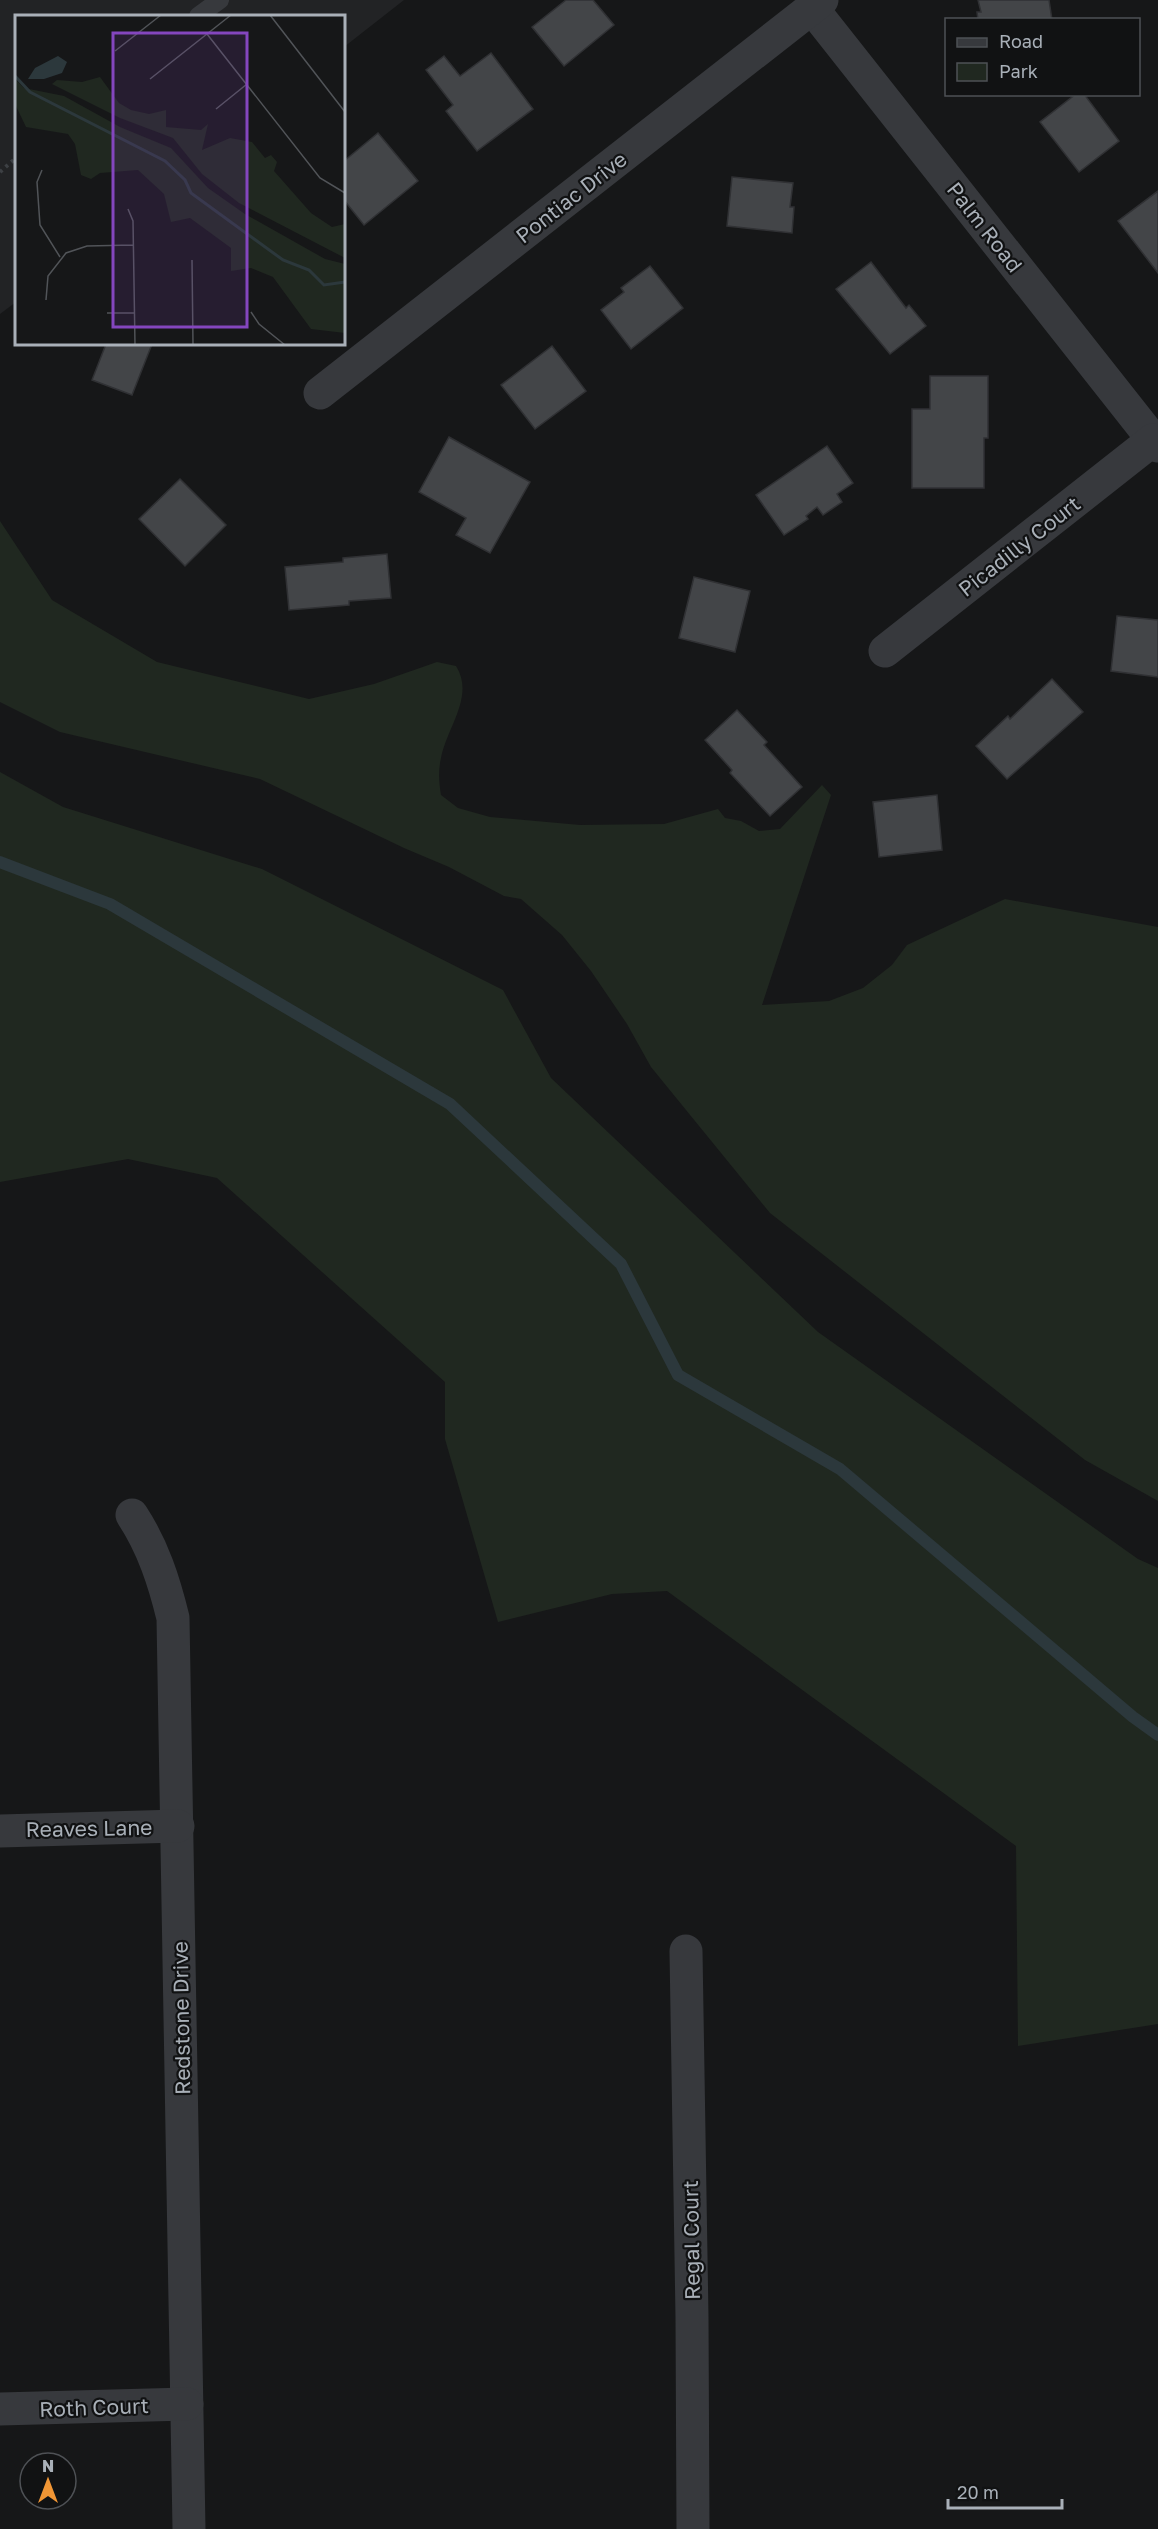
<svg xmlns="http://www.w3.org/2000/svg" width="1158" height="2529" font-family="'Golos Text',sans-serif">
<rect width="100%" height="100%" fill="#161718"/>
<polygon fill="#222325" points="0,0 404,0 344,47 344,16 16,16 16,302 0,314"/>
<g fill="#202820">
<path d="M0,521L52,600L157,662L309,699L374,684L437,662L456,666C475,696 447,727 441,758C438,771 439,783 441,795L458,808L490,817L580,825L664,824L718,809L725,818L741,821L759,831L780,829L822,785L831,795L762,1005L829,1001L863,988L892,965L907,945L1005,899L1158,927V1501L1085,1460L770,1213L651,1067L627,1024L591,971L562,935L521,899L504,896L449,867L404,848L260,779L60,732L0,702Z"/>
<polygon points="0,772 63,807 262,869 503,990 551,1078 818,1332 1138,1559 1158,1568 1158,2024 1018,2046 1016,1846 667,1591 612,1594 498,1622 445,1439 445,1382 217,1178 128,1159 0,1182"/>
</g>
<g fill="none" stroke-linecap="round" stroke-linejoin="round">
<polyline stroke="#2c383c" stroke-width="12" points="0,862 110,904 450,1104 621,1264 678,1375 840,1469 1133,1717 1158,1735"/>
</g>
<g fill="#434548" stroke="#303134" stroke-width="1.5">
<polygon points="566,0 593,0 614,25 564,66 532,27"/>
<polygon points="978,0 1049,0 1052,20 978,20 977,12 981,12"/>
<polygon points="491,53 533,109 477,151 446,111 453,105 426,70 444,56 460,76"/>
<polygon points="1076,94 1084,94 1119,141 1079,172 1040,122"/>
<polygon points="378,133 418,181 364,225 344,200 344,161"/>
<polygon points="732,177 793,183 790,207 794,207 792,233 727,226"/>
<polygon points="1158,191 1158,273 1118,221"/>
<polygon points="871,262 906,308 909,305 926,326 890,354 836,289"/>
<polygon points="650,266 683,308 631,349 601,310 624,292 621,288"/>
<polygon points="106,344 152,344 132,395 92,380"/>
<polygon points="552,346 586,391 535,429 501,385"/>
<polygon points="930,376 988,376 988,438 984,438 984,488 912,488 912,409 930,409"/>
<polygon points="449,437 530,482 490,553 456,535 466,518 419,492"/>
<polygon points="827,446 853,483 837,494 842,502 823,515 817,507 806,516 808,519 784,535 756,495"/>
<polygon points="180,479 226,525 185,566 139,519"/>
<polygon points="387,554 391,598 349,601 349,605 289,610 285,567 343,562 343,558"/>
<polygon points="694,577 750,591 735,652 679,638"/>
<polygon points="1117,616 1158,620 1158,677 1111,671"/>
<polygon points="1052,679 1083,712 1007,779 976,746 1008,716 1010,719"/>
<polygon points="737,710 767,742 764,745 802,787 770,816 730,773 732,770 705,740"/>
<polygon points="937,795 942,850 879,857 873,802"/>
</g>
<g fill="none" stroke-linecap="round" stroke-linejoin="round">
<polyline stroke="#3d4044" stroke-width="4" stroke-dasharray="3 4.5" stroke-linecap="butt" points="0,172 16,158"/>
<polyline stroke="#37393d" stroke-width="18" points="198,16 220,0"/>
<g stroke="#37393d" stroke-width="33">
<polyline points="812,8 1158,446"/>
<polyline points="320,393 822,0"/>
<polyline points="885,651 1153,440"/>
<path d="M132,1515C153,1547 164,1581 173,1618L189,2529"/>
<polyline points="0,1831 178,1826"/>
<polyline points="686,1951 692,2317 693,2529"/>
<polyline points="0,2409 187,2404"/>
</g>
</g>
<g text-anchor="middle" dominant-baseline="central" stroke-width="4.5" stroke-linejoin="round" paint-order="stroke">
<g font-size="21" fill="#a9b0b8" stroke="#111213">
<text transform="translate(571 197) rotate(-38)">Pontiac Drive</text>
<text transform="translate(985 227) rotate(52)">Palm Road</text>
<text transform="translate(1019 546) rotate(-38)">Picadilly Court</text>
<text transform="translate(89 1828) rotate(-1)">Reaves Lane</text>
<text transform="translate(181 2018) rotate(-91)">Redstone Drive</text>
<text transform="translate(691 2240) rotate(-91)">Regal Court</text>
<text transform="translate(94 2407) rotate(-2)">Roth Court</text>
</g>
</g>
<g transform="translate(15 15)">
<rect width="330" height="330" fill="#161718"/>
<path d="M85,62L104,88L116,95L134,99L151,95V112L186,115L193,109L187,135L215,123L237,127L250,143L256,140L262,147L259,156L296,198L317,212L330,209V243L224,188L187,159L158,123L105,103L37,69L42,65L67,67ZM0,64L9,73L49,81L105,112L156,133L193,173L230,199L310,244L330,249V318L296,314L258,262L236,253L216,256V233L175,203L156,207L149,179L123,155L85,158L76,164L66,160L60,129L53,119L11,112L0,89Z" fill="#202820"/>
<path d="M43,41L52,47L47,58L29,64H13L20,53Z" fill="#2c383c"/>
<path fill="none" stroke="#2c383c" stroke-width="3" d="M0,61L15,77L150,146L170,165L176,178L268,245L294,255L309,270L330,267"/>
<path fill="none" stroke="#515458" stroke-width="1.5" d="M255,0L330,97M192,19L305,163L330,178M100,36L146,0M135,64L216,0M201,94L232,69M27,155L22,167L25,210L45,242M113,194L118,206L120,330M177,245L178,330M31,285L33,261L51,238L72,231L118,230M236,297L244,309L270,330M92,298H119"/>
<path fill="#8446be" fill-opacity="0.15" stroke="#8446be" stroke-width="3" d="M98,18H232V312H98Z"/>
<rect width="330" height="330" fill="none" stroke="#a9b0b8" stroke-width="3"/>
</g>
<rect x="945" y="18" width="195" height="78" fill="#111213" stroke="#4e5155" stroke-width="1.5"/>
<rect x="957" y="38" width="30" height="9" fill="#37393d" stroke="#4e5155" stroke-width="1.5"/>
<text x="999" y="48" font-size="18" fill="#a9b0b8">Road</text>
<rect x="957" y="63" width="30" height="18" fill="#202820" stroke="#4e5155" stroke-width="1.5"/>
<text x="999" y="78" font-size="18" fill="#a9b0b8">Park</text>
<g transform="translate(48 2481)"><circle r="28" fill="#111213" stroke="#4e5155" stroke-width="1.5"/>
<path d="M0-4.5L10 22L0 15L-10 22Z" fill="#f19635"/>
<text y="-9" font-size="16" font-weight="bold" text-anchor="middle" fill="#a9b0b8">N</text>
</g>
<path d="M948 2499v9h114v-9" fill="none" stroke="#a9b0b8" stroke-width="3"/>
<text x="957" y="2499" font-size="18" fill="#a9b0b8" stroke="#111213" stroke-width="4.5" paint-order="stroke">20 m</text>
</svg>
